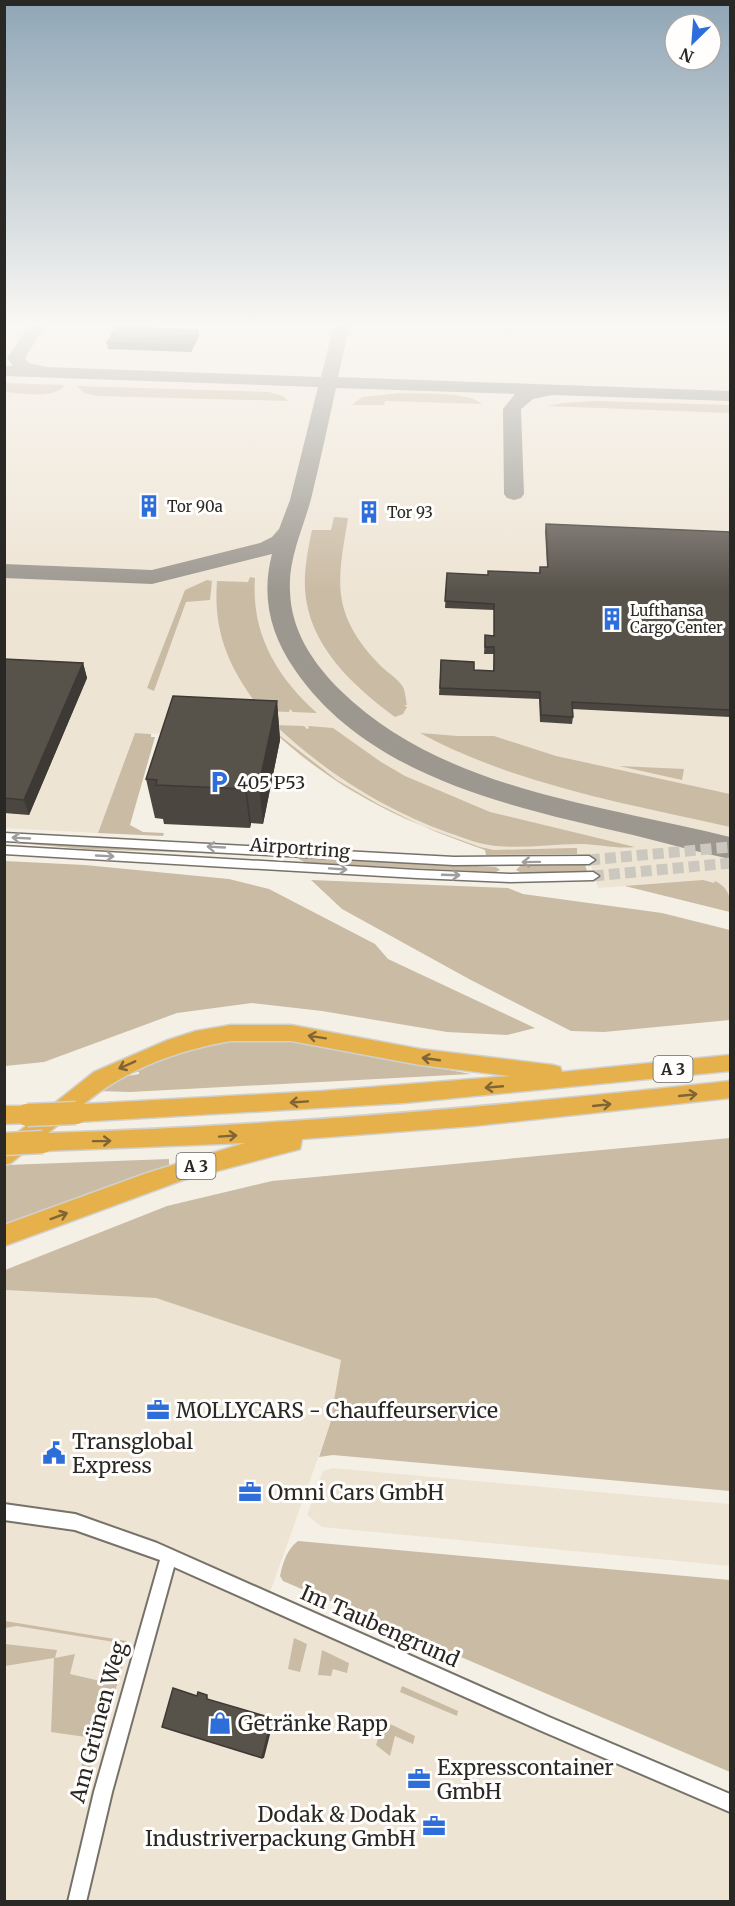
<svg xmlns="http://www.w3.org/2000/svg" width="735" height="1906" font-family="Merriweather,serif">
<rect width="100%" height="100%" fill="#f5f0e6"/>
<g fill="#eee4d4">
<polygon points="4,324 730,324 730,912 625,886 598,888 589,859 577,854 486,855 485,850 404,819 347,789 302,757 269,727 165,734 135,733 98,833 5,828"/>
<polygon points="5,1290 156,1298 342,1360 330,1424 267,1601 730,1803 730,1901 5,1902"/>
<polygon points="333,1468 730,1504 730,1566 322,1527 307,1515 323,1471"/>
</g>
<g fill="#cabba4">
<path d="M5,383L65,385C54,400 20,393 5,392Z"/>
<polygon points="77,386 269,392 283,396 288,401 98,396 84,393"/>
<path d="M400,393C420,394 468,391 482,404L385,401L384,405H352L362,397Z"/>
<polygon points="595,401 730,405 730,413 548,406 563,403"/>
<path d="M334,517L348,518C338,580 330,610 376,661C382,669 399,679 403,687C405,691 406,700 407,705H404L407,707L403,714L395,717C353,686 308,645 305,589C304,569 308,549 312,530H331Z"/>
<path d="M250,577L255,578C251,633 276,676 317,713L293,712L290,709L289,712L262,711C230,670 213,634 217,581L248,582Z"/>
<polygon points="207,580 212,581 210,600 186,602 154,691 147,688 185,590"/>
<path d="M266,725L337,780L378,804L422,826L480,847L494,850L573,848H577V854L486,855L485,850C399,820 333,788 266,725Z"/>
<path d="M275,725L304,726L307,729L309,728L308,726L333,728L381,762L405,776L490,812L635,847C617,849 603,845 585,844C554,843 520,850 489,845C475,843 462,837 449,833C383,809 326,773 275,725Z"/>
<polygon points="135,733 151,734 151,737 155,737 130,825 143,832 164,833 163,836 98,833"/>
<path d="M420,733L458,736H494L556,756L730,794V827C625,803 516,785 420,733Z"/>
<polygon points="619,766 684,769 682,780"/>
<polygon points="5,842 230,854 84,849"/>
<polygon points="295,857 496,867 500,870 496,872 306,863"/>
<polygon points="5,861 85,865 229,879 269,889 375,944 388,959 535,1028 507,1035 447,1032 322,1011 252,1003 177,1013 44,1062 5,1066"/>
<polygon points="585,865 587,871 522,873 516,870 520,866"/>
<polygon points="311,880 508,888 523,894 662,913 730,930 730,1020 604,1032 571,1031 469,979 342,909"/>
<path d="M703,880L714,883L715,881C729,888 731,897 730,912L625,886Z"/>
<polygon points="264,1039 295,1041 471,1074 130,1092 97,1091 117,1078 139,1074 139,1072 124,1073 180,1050 235,1040"/>
<polygon points="730,1138 730,1491 333,1455 319,1457 330,1424 341,1360 156,1298 5,1290 5,1270 167,1206 272,1181"/>
<polygon points="169,1159 169,1165 5,1225 6,1165"/>
<path d="M298,1541L730,1580V1772L283,1581L280,1576C283,1562 287,1549 298,1541Z"/>
<polygon points="5,1621 127,1641 126,1644 17,1626 5,1628"/>
<polygon points="294,1638 307,1644 300,1672 288,1669"/>
<polygon points="5,1644 57,1650 55,1658 75,1654 70,1674 109,1683 115,1662 123,1665 85,1790 78,1790 86,1737 51,1732 54,1658 5,1666"/>
<polygon points="322,1650 349,1663 347,1673 333,1669 331,1676 318,1675"/>
<polygon points="402,1686 458,1711 457,1716 400,1692"/>
<polygon points="384,1721 415,1736 413,1744 395,1736 390,1756 376,1745"/>
</g>
<g fill="none" stroke-linecap="round" stroke-linejoin="round">
<path fill="#9c9890" fill-rule="evenodd" d="M30,324H46L25,358L29,363L47,367L321,377L334,324H350L338,377L730,391V401L552,395L533,399L521,409L524,494L521,498L514,500L507,498L504,494L503,409L515,394L336,388C328,425 320,462 311,499C303,529 288,559 290,591C291,631 313,663 340,690C442,790 598,804 730,837V859C698,852 666,843 633,835C513,807 369,778 295,670C270,634 261,596 272,554L152,584L4,578V564L152,570L260,543L272,537L279,529L290,500L318,387L4,376V366H13L7,358Z"/>
<g stroke="#ccc8bf" stroke-width="11" stroke-dasharray="11 5" stroke-linecap="butt">
<polyline points="589,860 730,847"/>
<polyline points="593,876 730,863"/>
</g>
<g stroke="#777269" stroke-width="4">
<polygon id="minor" points="4,1504 75,1514 157,1543 549,1717 730,1794 730,1812 537,1729 174,1567 112,1792 86,1902 68,1902 94,1792 160,1560 75,1530 4,1520"/>
</g>
<g stroke="#777269" stroke-width="3">
<g id="tertiary">
<polygon points="4,833 454,857 589,856 595,860 589,864 454,865 4,841"/>
<polygon points="4,846 417,870 510,874 593,872 599,876 593,880 510,882 417,878 4,854"/>
</g>
</g>
<g stroke="#d0d0cf" stroke-width="3">
<path id="motorway" d="M231,1025H291L420,1049L553,1065L560,1067L562,1072L730,1055V1071L404,1103L76,1122L68,1117L48,1133C277,1126 503,1106 730,1081V1098L473,1126L302,1139L300,1149L183,1180L4,1246V1225L147,1173L245,1143L43,1151L36,1149L34,1144L11,1163L4,1165V1143L30,1123L4,1124V1106H27L34,1109L37,1115L36,1118L94,1072L168,1040L196,1031ZM231,1041H291L420,1065L511,1076L322,1091L84,1104C126,1069 178,1050 231,1041Z"/>
</g>
<use href="#minor" fill="#fff" fill-rule="evenodd"/>
<use href="#tertiary" fill="#fff" fill-rule="evenodd"/>
<use href="#motorway" fill="#e6b04a" fill-rule="evenodd"/>
<g stroke="#d0d0cf" stroke-width="25" stroke-linecap="butt">
<g id="motorway-bridge">
<polyline points="27,1115 76,1113"/>
<polyline points="4,1144 43,1142"/>
</g>
</g>
<use href="#motorway-bridge" stroke="#e6b04a" stroke-width="22"/>
</g>
<g fill="#4b4740">
<polygon points="199,336 191,352 108,349 107,343"/>
<polygon points="546,524 730,532 730,717 572,709 573,717 572,724 540,722 539,699 439,695 441,660 474,670 493,671 494,654 484,654 485,635 494,636 494,610 445,608 447,573 487,575 539,573 540,567 547,567 545,531"/>
<polygon points="4,659 83,663 87,678 29,815 4,813"/>
<polygon points="277,701 280,740 263,824 251,823 250,828 164,824 163,819 155,818 146,779"/>
</g>
<g fill="#3d3934">
<polygon points="198,330 199,336 191,352 191,345"/>
<polygon points="83,663 87,678 29,815 24,800"/>
<polygon points="277,701 280,740 263,824 259,785"/>
<polygon points="246,784 251,823 250,828 245,789"/>
<polygon points="272,1718 274,1719 264,1758 262,1758"/>
</g>
<g fill="#57524a" stroke="#3d3934" stroke-width="1.5">
<polygon points="116,327 198,330 191,345 107,343"/>
<polygon points="546,524 730,532 730,710 572,702 573,717 541,715 540,692 440,688 441,660 474,662 474,670 494,671 494,647 485,647 485,635 494,636 494,604 445,601 447,573 488,575 488,571 540,573 540,567 548,567"/>
<polygon points="4,659 83,663 24,800 4,798"/>
<polygon points="173,696 277,701 259,785 246,784 245,789 156,785 157,780 146,779"/>
<polygon points="173,1688 197,1696 198,1692 207,1695 207,1699 272,1718 262,1758 162,1727"/>
</g>
<defs><path id="oneway-shaft" d="M-6 0H5M1.5-3L5.5 0L1.5 3" fill="none" stroke-width="1.6" stroke-linecap="round" stroke-linejoin="round" transform="scale(1.5)"/></defs>
<g stroke="#9f9e9c">
<use href="#oneway-shaft" transform="translate(21 838) rotate(-177)"/>
<use href="#oneway-shaft" transform="translate(216 847) rotate(-177)"/>
<use href="#oneway-shaft" transform="translate(105 856) rotate(3)"/>
<use href="#oneway-shaft" transform="translate(531 862) rotate(179)"/>
<use href="#oneway-shaft" transform="translate(338 869) rotate(4)"/>
<use href="#oneway-shaft" transform="translate(451 875) rotate(2)"/>
</g>
<g stroke="#7f6535">
<use href="#oneway-shaft" transform="translate(317 1037) rotate(-171)"/>
<use href="#oneway-shaft" transform="translate(431 1059) rotate(-172)"/>
<use href="#oneway-shaft" transform="translate(127 1065) rotate(156)"/>
<use href="#oneway-shaft" transform="translate(494 1087) rotate(175)"/>
<use href="#oneway-shaft" transform="translate(688 1095) rotate(-6)"/>
<use href="#oneway-shaft" transform="translate(299 1102) rotate(176)"/>
<use href="#oneway-shaft" transform="translate(602 1105) rotate(-6)"/>
<use href="#oneway-shaft" transform="translate(228 1136) rotate(-4)"/>
<use href="#oneway-shaft" transform="translate(102 1141) rotate(-1)"/>
<use href="#oneway-shaft" transform="translate(59 1216) rotate(-20)"/>
</g>
<linearGradient id="sky" x2="0" y2="1"><stop stop-color="#8fa6b6"/><stop offset="0.55" stop-color="#faf8f4"/><stop offset="1" stop-color="#faf8f4" stop-opacity="0"/></linearGradient>
<rect width="735" height="591" fill="url(#sky)"/>
<defs>
<g id="building-bare" transform="scale(1.8)"><path d="M-4-6H4V6H1V3H-1V6H-4ZM-2.5-4.3h1.7v1.8h-1.7ZM.8-4.3h1.7v1.8H.8ZM-2.5-1h1.7V.8h-1.7ZM.8-1h1.7V.8H.8Z" fill="#2e6edb" stroke="#fffefc" stroke-width="2.5" paint-order="stroke"/></g>
<g id="parking-bare" transform="scale(1.8)"><path d="M-3.5-5.5H1a3.5 3.5 0 0 1 0 7H-1V5.5H-3.5ZM-1-3.4V-.6H.8a1.4 1.4 0 0 0 0-2.8Z" fill="#2e6edb" stroke="#fffefc" stroke-width="2.5" paint-order="stroke"/></g>
<g id="office-bare" transform="scale(1.8)"><path d="M-6-3h4V-5.5h4V-3h4V5H-6ZM-1-4.5V-3h2v-1.5ZM-6 0V1H6V0Z" fill="#2e6edb" stroke="#fffefc" stroke-width="2.5" paint-order="stroke"/></g>
<g id="civic-bare" transform="scale(1.8)"><path d="M-.6-6.5H3V-4.5H.6V-3L4-1V1h2V6H-6V1h2V-1L-.6-3ZM-1.2 2.5V6h2.4V2.5Z" fill="#2e6edb" stroke="#fffefc" stroke-width="2.5" paint-order="stroke"/></g>
<g id="shop-bare" transform="scale(1.8)"><path d="M-5-2.5h2.3a2.7 3.5 0 0 1 5.4 0H5L5.5 6h-11ZM-1.5-2.5h3a1.5 2.3 0 0 0-3 0Z" fill="#2e6edb" stroke="#fffefc" stroke-width="2.5" paint-order="stroke"/></g>
</defs>
<g fill-rule="evenodd">
<use href="#building-bare" x="149" y="506"/>
<use href="#building-bare" x="369" y="512"/>
<use href="#building-bare" x="612" y="619"/>
<use href="#parking-bare" x="219" y="782"/>
<use href="#office-bare" x="158" y="1410"/>
<use href="#civic-bare" x="54" y="1453"/>
<use href="#office-bare" x="250" y="1492"/>
<use href="#shop-bare" x="220" y="1723"/>
<use href="#office-bare" x="419" y="1779"/>
<use href="#office-bare" x="434" y="1826"/>
</g>
<g text-anchor="middle" dominant-baseline="central" stroke-width="6" stroke-linejoin="round" paint-order="stroke">
<g font-size="15" fill="#2a2824" stroke="#fffefc" text-anchor="start">
<text x="167" y="506">Tor 90a</text>
<text x="387" y="512">Tor 93</text>
<text x="630" y="610">Lufthansa<tspan x="630" dy="17">Cargo Center</tspan></text>
</g>
<g fill="#fffefc" stroke="#6a6865" stroke-width="1.5">
<rect x="653.5" y="1056" width="39" height="26" rx="4.5"/>
<rect x="176.5" y="1153" width="39" height="26" rx="4.5"/>
</g>
<g font-size="16" font-weight="bold" fill="#2a2824">
<text x="673" y="1069">A 3</text>
<text x="196" y="1166">A 3</text>
</g>
<g font-size="18" fill="#2a2824" stroke="#fffefc" text-anchor="start">
<text x="237" y="782">405 P53</text>
</g>
<g font-size="18" fill="#2a2824" stroke="#fffefc">
<text transform="translate(300 848) rotate(4)">Airportring</text>
</g>
<g font-size="21" fill="#2a2824" stroke="#fffefc" text-anchor="start">
<text x="176" y="1410">MOLLYCARS - Chauffeurservice</text>
<text x="72" y="1441">Transglobal<tspan x="72" dy="24">Express</tspan></text>
<text x="268" y="1492">Omni Cars GmbH</text>
<text x="238" y="1723">Getränke Rapp</text>
<text x="437" y="1767">Expresscontainer<tspan x="437" dy="24">GmbH</tspan></text>
<text x="416" y="1814" text-anchor="end">Dodak &amp; Dodak<tspan x="416" dy="24">Industriverpackung GmbH</tspan></text>
</g>
<g font-size="21" fill="#2a2824" stroke="#fffefc">
<text transform="translate(380 1626) rotate(24)">Im Taubengrund</text>
<text transform="translate(98 1722) rotate(-75)">Am Grünen Weg</text>
</g>
</g>
<rect width="735" height="1906" fill="none" stroke="#2a2824" stroke-width="12"/>
<g transform="translate(693 42) rotate(205)"><circle r="28" fill="#fffefc" stroke="#aaa8a6" stroke-width="1.5"/>
<path d="M0-4.5L10 22L0 15L-10 22Z" fill="#2e6edb"/>
<text y="-9" font-size="16" font-weight="bold" text-anchor="middle" fill="#2a2824">N</text>
</g>
</svg>
